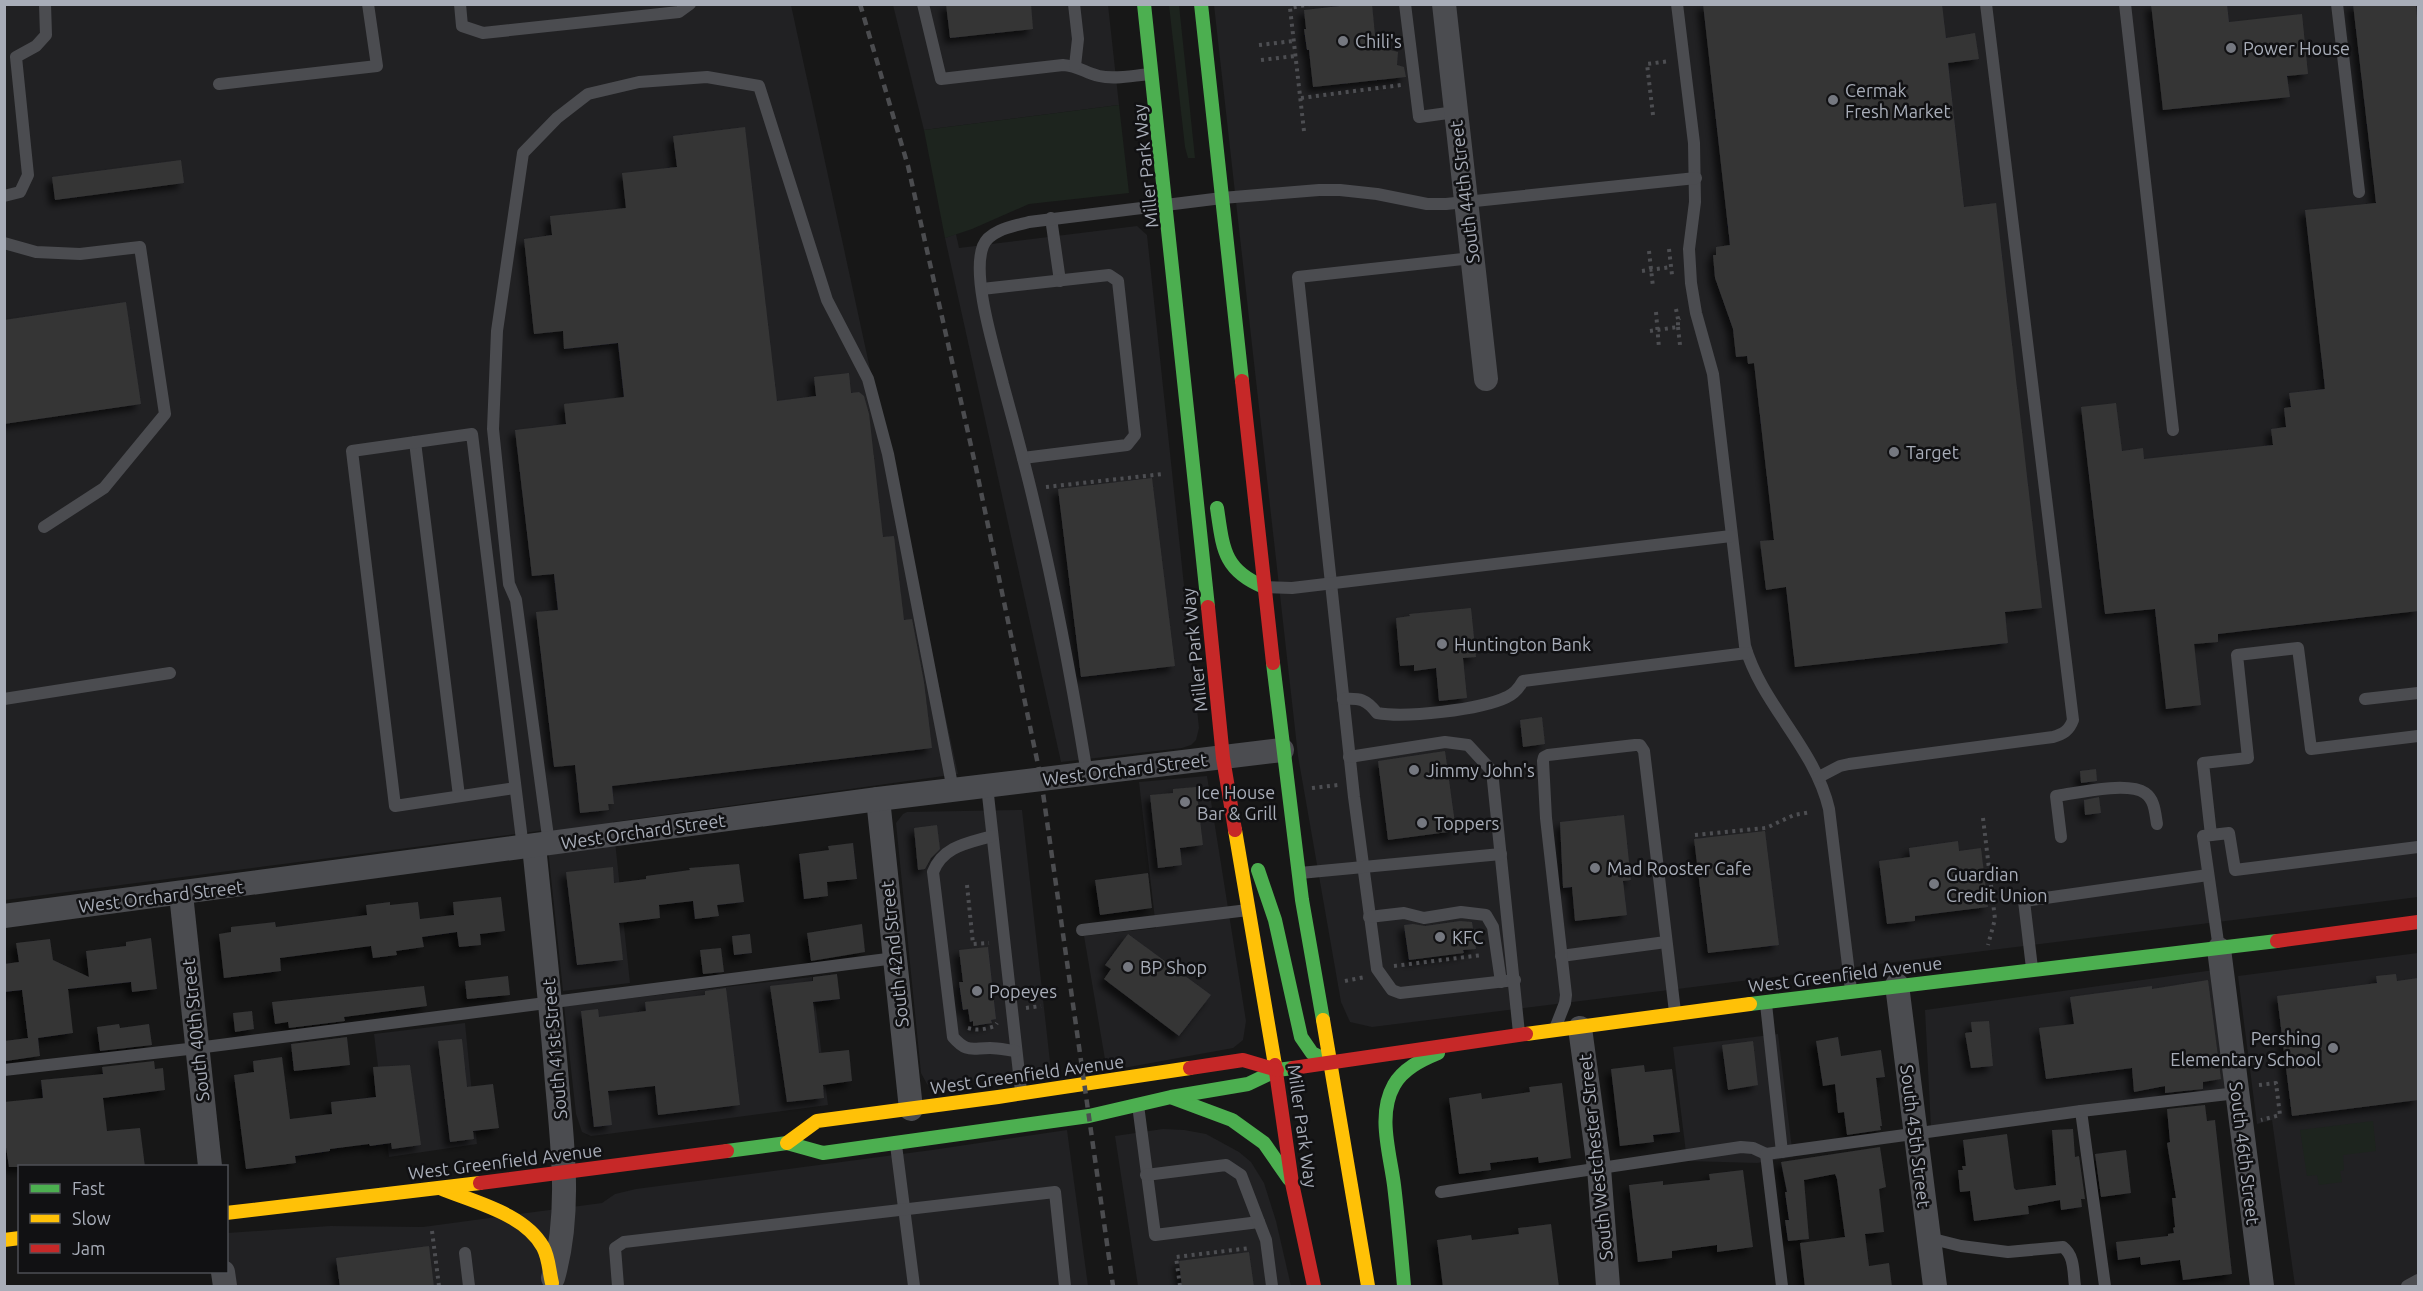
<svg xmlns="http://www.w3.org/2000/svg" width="2423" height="1291" font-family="Ubuntu,sans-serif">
<defs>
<filter id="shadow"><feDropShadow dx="-5.5" dy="5.5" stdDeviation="3" flood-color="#0009"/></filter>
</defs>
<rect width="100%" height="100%" fill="#171717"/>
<g fill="#212123">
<polygon points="4,5 791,5 958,774 613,822 630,983 563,991 546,830 5,900"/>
<polygon points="893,5 1108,5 1119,105 924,130"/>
<polygon points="1214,5 2418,5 2418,897 1372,1027 1350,1022 1341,1002 1298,756"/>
<polygon points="1137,226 1147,235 1199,728 1196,740 1191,745 1182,748 1061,762 945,238 956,234 959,248"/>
<polygon points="1207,776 1246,1021 1243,1040 1233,1048 1107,1071 1084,936 1156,928 1139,782"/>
<polygon points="1022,810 1051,1071 940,1085 934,1089 927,1084 921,1073 896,823 903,814 907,812"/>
<polygon points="2418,953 2418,1286 2295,1286 2272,1120 2257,1124 2238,976"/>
<polygon points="2214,970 2230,1091 1931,1128 1925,1010"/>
<polygon points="812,977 828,1105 600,1135 591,1136 582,1132 576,1114 564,1006"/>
<polygon points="465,1023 477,1144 389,1157 374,1034"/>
<polygon points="1778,1034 1793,1157 1757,1163 1687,1161 1673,1047"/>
<polygon points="1163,1129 1184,1130 1206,1134 1239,1152 1251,1162 1264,1183 1276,1221 1291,1286 1138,1286 1115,1136"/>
<polygon points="1067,1130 1088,1286 213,1286 211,1272 226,1272 227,1233 330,1226 423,1227 602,1203 615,1194 636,1189 932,1150"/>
</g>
<g fill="#1d241e">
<polygon points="1169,5 1179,5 1195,158 1188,158 1185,147"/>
<polygon points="1119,105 1129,193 1029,204 972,229 945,238 924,130"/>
<polygon points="2373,1121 2376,1151 2343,1155 2344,1170 2340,1171 2342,1182 2319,1185 2317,1175 2307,1176 2300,1130"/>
</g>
<g fill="#353536" filter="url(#shadow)">
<polygon points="946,4 1031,4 1033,29 950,38"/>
<polygon points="1358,4 1372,4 1375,35 1388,33 1390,50 1398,52 1397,65 1404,67 1406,77 1313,87 1309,50 1307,50 1304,29 1306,29 1304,10"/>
<polygon points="1703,4 1942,4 1946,38 1975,33 1979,59 1948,63 1964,207 1996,203 2042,608 2005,612 2008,643 1795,667 1786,587 1766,590 1760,541 1774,540 1754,363 1748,364 1747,356 1736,357 1733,329 1715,278 1713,255 1716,255 1716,247 1730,245"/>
<polygon points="2151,4 2227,4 2229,22 2302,14 2308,74 2287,76 2290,97 2163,110"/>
<polygon points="2353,4 2416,4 2418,31 2418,611 2218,634 2218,642 2194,644 2201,705 2166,709 2155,609 2105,614 2081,407 2116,403 2122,451 2143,448 2144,459 2273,445 2271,429 2286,427 2284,408 2291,407 2289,393 2325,389 2305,210 2376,203"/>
<polygon points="745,127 777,401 816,396 814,377 849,373 851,393 859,392 864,396 869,414 883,537 894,536 904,620 912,619 924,682 932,748 612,786 614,804 608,804 609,810 580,813 575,765 554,767 536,612 558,610 554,574 532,576 515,430 566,424 564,404 624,397 618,343 564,349 563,331 534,334 524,239 552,235 550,216 626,208 622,173 677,167 673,136"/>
<polygon points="181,160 184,183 55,200 52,177"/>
<polygon points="126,302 141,404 4,424 4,320"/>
<polygon points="1152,478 1175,666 1081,677 1058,489"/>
<polygon points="1471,608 1476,657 1463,658 1467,698 1439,701 1436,668 1414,671 1414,665 1400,666 1396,618 1410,616 1409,614"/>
<polygon points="1542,717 1545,744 1523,747 1520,720"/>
<polygon points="1445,751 1456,831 1388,840 1378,761"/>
<polygon points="2096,769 2097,781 2081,783 2080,771"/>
<polygon points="1196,787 1203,845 1180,848 1182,865 1158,868 1150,795 1173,793 1173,789"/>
<polygon points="2099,797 2101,813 2085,815 2084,800"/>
<polygon points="1624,815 1631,880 1623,881 1627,915 1575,921 1572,887 1563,888 1560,822"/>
<polygon points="937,825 940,849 931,858 925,869 918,870 914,828"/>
<polygon points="1765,831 1779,945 1708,953 1694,839"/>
<polygon points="1958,841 1959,851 1981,848 1988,907 1915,916 1915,921 1887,924 1879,861 1910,857 1909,848"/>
<polygon points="853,843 857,879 827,882 828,896 804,899 799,854 829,850 828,846"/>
<polygon points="739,864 744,902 717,905 719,916 695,919 693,901 659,905 660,918 619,923 623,960 577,965 566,872 613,867 614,883 646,879 646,876 690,870 689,868"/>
<polygon points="1148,873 1152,908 1100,915 1095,880"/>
<polygon points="501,897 505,931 480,934 481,945 459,947 457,932 422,937 424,947 396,951 397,955 373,958 371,946 280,958 281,971 224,978 219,934 231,932 231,927 275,922 276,927 367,915 366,905 390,902 390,905 418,902 420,919 454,915 453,902"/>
<polygon points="1460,921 1472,922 1476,949 1463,950 1464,953 1409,960 1404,925 1413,924 1425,926"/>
<polygon points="862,924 865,952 811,961 807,933"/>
<polygon points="750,934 752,953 734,955 732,936"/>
<polygon points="1128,934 1211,995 1179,1036 1104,979 1111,969 1105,965"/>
<polygon points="151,938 157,989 132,992 131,982 68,989 73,1033 38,1038 40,1056 6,1061 4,1041 28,1038 22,990 4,992 4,964 19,962 16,943 50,939 53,960 89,977 86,951 126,946 126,942"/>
<polygon points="988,947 996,1019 991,1020 992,1023 973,1026 973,1021 970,1022 968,1009 963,1010 959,982 963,982 959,950"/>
<polygon points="721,948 724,972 703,974 700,950"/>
<polygon points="837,974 840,999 813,1002 819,1053 849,1050 852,1081 823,1085 824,1098 787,1102 770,986 813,981 813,977"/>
<polygon points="2396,974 2397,981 2418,978 2418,1100 2292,1116 2277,996 2377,983 2376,976"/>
<polygon points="508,976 510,995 467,999 465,981"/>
<polygon points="2208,980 2221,1079 2203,1082 2203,1089 2165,1093 2165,1086 2134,1092 2132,1068 2046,1079 2039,1028 2074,1024 2070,997 2152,986 2152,989"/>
<polygon points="424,986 427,1006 344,1017 345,1021 289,1028 288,1022 275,1024 272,1002"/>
<polygon points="726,988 740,1105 658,1115 655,1086 608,1091 612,1125 594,1127 581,1011 598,1009 599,1017 646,1011 645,1002 705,995 705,991"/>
<polygon points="252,1011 254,1029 235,1032 233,1013"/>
<polygon points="1989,1021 1993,1066 1971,1068 1965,1033 1972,1032 1971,1022"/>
<polygon points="119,1024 120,1028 149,1024 152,1045 100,1051 97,1027"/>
<polygon points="347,1037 350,1065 294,1071 291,1044"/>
<polygon points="1838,1037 1841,1056 1881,1050 1885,1077 1876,1078 1882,1126 1880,1126 1881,1130 1847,1135 1844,1112 1838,1113 1835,1084 1823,1086 1816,1041"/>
<polygon points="462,1039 467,1087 493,1084 499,1128 473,1131 474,1139 450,1142 438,1041"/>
<polygon points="1753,1041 1758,1085 1728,1090 1722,1045"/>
<polygon points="282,1057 290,1119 332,1114 331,1102 376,1097 373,1067 410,1065 421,1145 392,1149 391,1143 370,1146 369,1144 330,1149 330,1151 295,1156 296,1163 246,1169 234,1075 254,1072 253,1061"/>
<polygon points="154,1061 155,1069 163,1068 165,1090 103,1098 107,1131 140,1128 145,1167 9,1167 4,1134 4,1102 43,1098 41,1080 103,1074 102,1067"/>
<polygon points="1644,1065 1645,1072 1672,1069 1680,1132 1653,1135 1654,1142 1620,1146 1611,1069"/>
<polygon points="1562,1083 1571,1158 1539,1163 1538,1157 1490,1163 1491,1170 1459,1174 1449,1098 1481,1093 1482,1099 1530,1092 1529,1087"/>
<polygon points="2205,1105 2207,1121 2215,1120 2232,1274 2183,1280 2180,1260 2141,1265 2140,1257 2118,1260 2116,1242 2168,1236 2168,1234 2174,1233 2173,1228 2175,1227 2172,1198 2176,1198 2167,1143 2170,1142 2167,1109"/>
<polygon points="2073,1129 2075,1157 2079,1156 2085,1199 2081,1199 2082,1207 2061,1210 2060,1200 2028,1206 2029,1214 1974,1221 1970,1191 1960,1192 1958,1170 1963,1170 1962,1166 1966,1166 1963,1140 2007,1134 2014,1188 2016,1190 2056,1185 2052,1130"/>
<polygon points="1880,1147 1886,1187 1879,1189 1884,1232 1865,1234 1869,1266 1889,1263 1892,1287 1805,1287 1800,1243 1845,1237 1837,1179 1835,1174 1804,1180 1809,1239 1788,1241 1785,1220 1789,1220 1785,1192 1787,1192 1781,1162"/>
<polygon points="2126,1150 2131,1193 2101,1197 2095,1154"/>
<polygon points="1743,1170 1753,1247 1717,1252 1717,1245 1672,1251 1672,1258 1638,1262 1629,1185 1663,1181 1663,1185 1710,1180 1709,1174"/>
<polygon points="1551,1224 1559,1287 1443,1287 1437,1240 1471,1235 1472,1240 1519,1234 1518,1228"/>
<polygon points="429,1246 434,1287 340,1287 336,1258"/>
<polygon points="1249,1252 1254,1287 1182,1287 1179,1261"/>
</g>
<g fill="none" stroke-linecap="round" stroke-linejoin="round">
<g stroke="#4d4e52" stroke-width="4" stroke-dasharray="3 4.5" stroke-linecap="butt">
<polyline points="1259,45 1294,41"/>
<polyline points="1261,60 1295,56"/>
<polyline points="1301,98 1401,85"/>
<polyline points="1653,115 1647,64 1670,61"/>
<polyline points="1304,131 1290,8 1310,4"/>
<polyline points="1669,249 1672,275"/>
<polyline points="1649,251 1653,287"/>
<polyline points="1642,271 1671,267"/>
<polyline points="1676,309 1678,319"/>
<polyline points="1656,312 1659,348"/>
<polyline points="1678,327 1680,345"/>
<polyline points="1650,331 1678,327 1678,319 1680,318"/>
<polyline points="1046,487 1163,474"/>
<polyline points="1312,788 1338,785"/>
<polyline points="1983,818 1995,919 1988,945"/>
<polyline points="1695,835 1766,828 1794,815 1811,812"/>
<polyline points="967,885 973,944 989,943"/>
<polyline points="1394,966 1482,955"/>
<polyline points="1345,981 1365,977"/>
<polyline points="1026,1008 1041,1006"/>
<path d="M968,1028C978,1031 986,1029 995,1026L997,1023"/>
<polyline points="2259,1085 2276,1083 2280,1115 2261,1120"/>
<polyline points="432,1231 439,1286"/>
<polyline points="1180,1286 1176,1257 1250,1248"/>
</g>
<g stroke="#4b4c50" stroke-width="12">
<polyline points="460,4 462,26 483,33 679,12 690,4"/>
<path d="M923,4L941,79L1063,65C1079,66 1085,73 1099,76C1115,80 1135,75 1152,74"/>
<polyline points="1074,4 1078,39 1075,66"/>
<polyline points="1405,4 1419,117 1455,112"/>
<path d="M1677,4L1694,143L1695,202L1689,249L1691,283L1696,313L1713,374L1745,646C1762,705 1815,748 1829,809L1851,990"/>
<polyline points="2125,4 2173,430"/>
<polyline points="2337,4 2359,192"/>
<polyline points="219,84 377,66 368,4"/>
<polyline points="4,196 20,192 28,175 16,57 36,46 46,35 45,4"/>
<polyline points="1051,218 1060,281"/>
<polyline points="4,243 36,252 80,254 140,247 165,414 104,488 44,527"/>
<polyline points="1472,258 1298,277 1354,797 1377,969 1392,990 1400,993 1515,980"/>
<polyline points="982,289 1109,275 1118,281 1135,435 1127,445 1023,458"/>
<polyline points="415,442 459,796"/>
<polyline points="1265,587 1292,588 1731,536"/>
<polyline points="4,699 170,673"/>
<path d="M1343,699C1360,698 1366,699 1377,713C1406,718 1480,710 1507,697C1514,694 1519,688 1523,681L1747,653"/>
<polyline points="2365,699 2418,693"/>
<polyline points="1349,757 1445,742 1468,745 1492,771 1519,1033"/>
<path d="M1087,774C1073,688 1057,601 1037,516C1027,471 1015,428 1003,384C995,351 971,277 983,246C989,230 1014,226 1029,222L1222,198L1319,190H1340L1377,194L1427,204H1446L1696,178"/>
<path d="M1819,777L1840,766L1849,764L2053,737C2063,734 2069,731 2073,720L1986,4"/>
<polyline points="987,786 1021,1091"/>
<polyline points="515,788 395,806 352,451 472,434 523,848"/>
<polyline points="2211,835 2203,763 2248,758 2237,655 2298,648 2311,749 2418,736"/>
<path d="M992,836C968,843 943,846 933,872L953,1037C967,1053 971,1048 990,1048C998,1048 1007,1050 1015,1051"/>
<path d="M2061,837L2056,796C2076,793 2128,781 2145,793C2155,800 2155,813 2157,824"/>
<polyline points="549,844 516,600 509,584 493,429 497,331 523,153 557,118 588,94 639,82 707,77 759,86 827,300 868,379 888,454 953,790"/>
<polyline points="1300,873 1501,854"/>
<polyline points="1369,917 1404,913 1424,918 1461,912 1486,915 1493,927 1501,982"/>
<polyline points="1082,930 1248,910"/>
<polyline points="2219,949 2203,836 2229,833 2235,870 2418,847"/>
<polyline points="1561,956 1666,942"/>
<polyline points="2032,968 2024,901 2208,875"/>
<polyline points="1766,1004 1782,1152"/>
<polyline points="1556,1026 1565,1003 1566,995 1546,818 1543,761 1544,757 1548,755 1635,745 1640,745 1644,751 1675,1012"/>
<polyline points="4,1070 197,1048 895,958"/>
<polyline points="1138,1105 1155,1235 1259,1222"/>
<polyline points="2081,1111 2105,1286"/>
<polyline points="896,1145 914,1286"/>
<polyline points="1146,1175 1226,1165 1241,1175 1259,1222 1266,1240 1272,1286"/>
<polyline points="1441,1192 1741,1147 1753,1148 1766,1154"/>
<path d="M1929,1238L1961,1246L2008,1252L2063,1247C2075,1256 2073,1273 2075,1286"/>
<polyline points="465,1253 469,1286"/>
<polyline points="618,1286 615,1248 624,1242 1055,1192 1065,1286"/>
<polyline points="1782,1286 1766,1154 2081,1111 2237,1093"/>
<polyline points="2407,1286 2418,1280"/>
</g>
<g stroke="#4b4c50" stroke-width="24">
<polyline points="1444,4 1486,379"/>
<polyline points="878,799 911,1109"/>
<path d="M534,846C542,925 551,1004 557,1083C563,1149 571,1214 553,1278"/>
<polyline points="181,894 210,1166"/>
<polyline points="4,916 878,799 1282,750"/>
<polyline points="2219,949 2262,1286"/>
<polyline points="1897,985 1935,1286"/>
<polyline points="1580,1028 1599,1168 1608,1286"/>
<polyline points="223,1272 225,1286"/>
</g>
<g stroke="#4caf50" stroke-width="14">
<polyline points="1144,4 1208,607"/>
<polyline points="1201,4 1242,381"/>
<path d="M1217,508C1223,548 1223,570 1264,587"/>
<polyline points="1273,663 1302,900 1323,1020"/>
<polyline points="1258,870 1275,920 1301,1037 1312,1053 1330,1062"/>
<polyline points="1750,1004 2277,941"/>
<polyline points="1173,1098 1232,1120 1264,1143 1289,1179"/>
<polyline points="727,1151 787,1143 823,1153 1089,1116 1171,1097 1248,1084 1277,1070 1293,1068"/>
<path d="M1404,1286C1401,1252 1398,1218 1394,1185C1390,1153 1377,1115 1394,1085C1403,1069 1421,1060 1438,1053"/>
</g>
<g stroke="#ffc107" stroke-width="14">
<polyline points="1235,830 1275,1065"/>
<polyline points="1323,1020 1368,1286"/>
<polyline points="1526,1034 1750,1004"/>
<polyline points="787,1143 817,1121 998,1097 1190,1068"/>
<path d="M440,1188C473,1202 524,1213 543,1247C549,1258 549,1271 552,1283"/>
<polyline points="226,1213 480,1183"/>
<polyline points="4,1240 20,1238"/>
</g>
<g stroke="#c62828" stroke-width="14">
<polyline points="1242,381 1273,663"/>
<polyline points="1208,607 1223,758 1235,830"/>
<polyline points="2277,941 2418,922"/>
<polyline points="1275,1065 1292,1183 1314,1286"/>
<polyline points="1190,1068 1243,1060 1277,1070"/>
<polyline points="1293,1068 1526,1034"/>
<polyline points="480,1183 727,1151"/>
</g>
<polyline stroke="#4b4c4f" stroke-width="4.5" stroke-dasharray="8 6" stroke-linecap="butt" points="860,4 908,166 976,468 1041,779 1113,1286"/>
</g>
<g fill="#757880" stroke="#111113" stroke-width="2">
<circle cx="1343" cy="41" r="6"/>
<circle cx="2231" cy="48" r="6"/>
<circle cx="1833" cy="100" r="6"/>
<circle cx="1894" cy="452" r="6"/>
<circle cx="1442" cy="644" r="6"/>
<circle cx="1414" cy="770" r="6"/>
<circle cx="1185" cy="802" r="6"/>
<circle cx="1422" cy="823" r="6"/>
<circle cx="1595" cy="868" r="6"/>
<circle cx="1934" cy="884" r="6"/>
<circle cx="1440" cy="937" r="6"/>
<circle cx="1128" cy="967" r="6"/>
<circle cx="977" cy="991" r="6"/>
<circle cx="2333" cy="1048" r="6"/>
</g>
<g text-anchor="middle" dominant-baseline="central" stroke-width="5" stroke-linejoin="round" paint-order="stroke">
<g font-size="18" fill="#a8adb8" stroke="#111113" text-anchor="start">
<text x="1355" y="41">Chili's</text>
<text x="2243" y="48">Power House</text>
<text x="1845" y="90">Cermak<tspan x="1845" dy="21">Fresh Market</tspan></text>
<text x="1906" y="452">Target</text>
<text x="1454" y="644">Huntington Bank</text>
<text x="1426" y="770">Jimmy John's</text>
<text x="1197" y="792">Ice House<tspan x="1197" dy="21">Bar &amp; Grill</tspan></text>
<text x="1434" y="823">Toppers</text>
<text x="1607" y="868">Mad Rooster Cafe</text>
<text x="1946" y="874">Guardian<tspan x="1946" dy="21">Credit Union</tspan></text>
<text x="1452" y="937">KFC</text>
<text x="1140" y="967">BP Shop</text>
<text x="989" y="991">Popeyes</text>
<text x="2321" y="1038" text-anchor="end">Pershing<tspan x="2321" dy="21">Elementary School</tspan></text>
</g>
<g font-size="18" fill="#a8adb8" stroke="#111113">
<text transform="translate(1145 166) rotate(-96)">Miller Park Way</text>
<text transform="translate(1464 192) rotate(-97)">South 44th Street</text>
<text transform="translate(1194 650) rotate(-96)">Miller Park Way</text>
<text transform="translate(1125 769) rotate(-7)">West Orchard Street</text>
<text transform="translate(643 831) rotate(-8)">West Orchard Street</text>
<text transform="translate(161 896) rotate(-7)">West Orchard Street</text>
<text transform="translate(894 954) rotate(-96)">South 42nd Street</text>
<text transform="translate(1845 974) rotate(-7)">West Greenfield Avenue</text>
<text transform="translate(195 1030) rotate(-96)">South 40th Street</text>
<text transform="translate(554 1049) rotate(-95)">South 41st Street</text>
<text transform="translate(1027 1074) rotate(-8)">West Greenfield Avenue</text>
<text transform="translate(1303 1126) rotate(82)">Miller Park Way</text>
<text transform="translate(1916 1136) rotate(83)">South 45th Street</text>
<text transform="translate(2245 1153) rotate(83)">South 46th Street</text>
<text transform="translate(1595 1157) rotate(-96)">South Westchester Street</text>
<text transform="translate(505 1161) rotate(-7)">West Greenfield Avenue</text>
</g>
</g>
<rect width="2423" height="1291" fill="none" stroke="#a8adb8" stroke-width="12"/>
<rect x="18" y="1165" width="210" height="108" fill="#111113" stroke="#4d4f55" stroke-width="1.5"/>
<rect x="30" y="1184" width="30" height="9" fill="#4caf50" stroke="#4d4f55" stroke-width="1.5"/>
<text x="72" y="1195" font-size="18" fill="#a8adb8">Fast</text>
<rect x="30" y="1214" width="30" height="9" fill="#ffc107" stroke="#4d4f55" stroke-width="1.5"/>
<text x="72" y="1225" font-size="18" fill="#a8adb8">Slow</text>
<rect x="30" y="1244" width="30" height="9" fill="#c62828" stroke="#4d4f55" stroke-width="1.5"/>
<text x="72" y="1255" font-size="18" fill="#a8adb8">Jam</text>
</svg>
